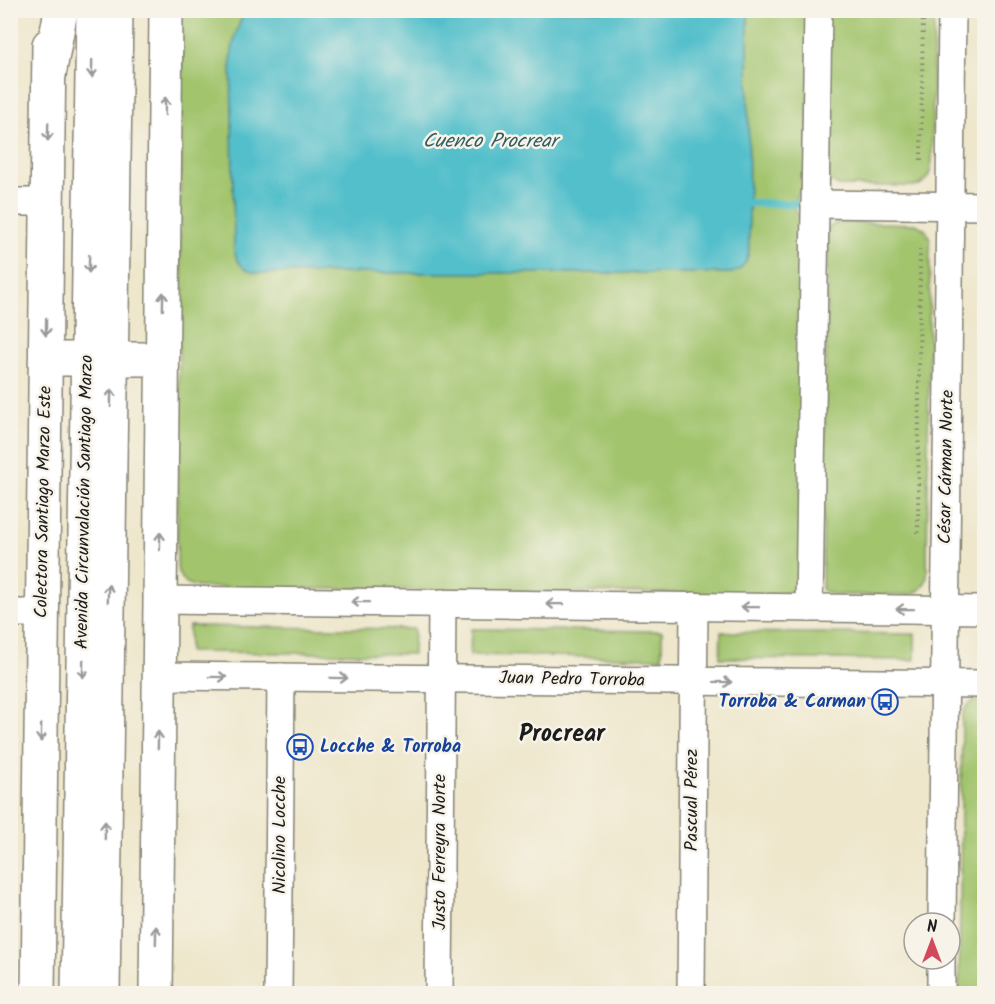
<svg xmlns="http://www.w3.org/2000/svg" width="995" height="1004" font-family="Kalam,sans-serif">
<rect width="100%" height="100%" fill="#f7f3e8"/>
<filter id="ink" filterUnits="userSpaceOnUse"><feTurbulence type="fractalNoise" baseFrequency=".0167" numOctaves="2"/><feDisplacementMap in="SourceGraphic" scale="12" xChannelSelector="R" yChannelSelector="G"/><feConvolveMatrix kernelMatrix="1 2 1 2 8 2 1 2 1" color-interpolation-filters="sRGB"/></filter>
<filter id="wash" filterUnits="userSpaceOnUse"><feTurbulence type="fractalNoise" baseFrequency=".008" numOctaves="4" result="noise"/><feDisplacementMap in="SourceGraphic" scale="24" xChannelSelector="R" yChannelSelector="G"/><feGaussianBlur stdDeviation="1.35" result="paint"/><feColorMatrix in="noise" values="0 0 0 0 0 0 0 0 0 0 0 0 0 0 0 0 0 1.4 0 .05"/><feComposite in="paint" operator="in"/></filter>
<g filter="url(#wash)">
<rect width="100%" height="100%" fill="#eee7cc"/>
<g fill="#a2c46d" stroke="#5f7044" stroke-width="1.5">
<path d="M182,11H810L807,186L796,195V212L807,222L799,585C794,591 789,593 781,595L198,587C186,585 178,579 177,566Z"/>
<path d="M825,11H934L932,160C931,172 929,181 917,186H838L829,180Z"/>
<path d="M843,222L916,224L925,229L930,238L927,576C926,586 920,591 911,595H837L826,592L822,589L828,228L837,223Z"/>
<polygon points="189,626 414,629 413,654 189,652"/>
<polygon points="471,629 662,631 662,658 470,655"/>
<polygon points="721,632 915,634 915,660 720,658"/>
<path d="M984,699V993H959L962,720C963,706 971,700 984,699Z"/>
</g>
<path fill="#52bfcb" stroke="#376e74" stroke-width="1.5" d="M246,10L748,11L749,251C747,262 743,269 732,273H258C242,271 235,262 234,246L231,62C232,43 236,27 246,10Z"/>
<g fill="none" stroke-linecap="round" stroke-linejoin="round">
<polyline stroke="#52bfcb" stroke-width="8" points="749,203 810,204"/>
</g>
</g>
<g filter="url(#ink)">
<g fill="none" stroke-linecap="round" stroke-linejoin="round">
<g stroke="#858274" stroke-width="30">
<g id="street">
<polyline points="10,202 47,202"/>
<polyline points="815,204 984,206"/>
<polyline points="160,600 984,610"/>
<polyline points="809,608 818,10"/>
<polyline points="10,613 43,613"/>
<polyline points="159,676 984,684"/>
<polyline points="942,923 952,10"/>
<polyline points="278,994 281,677"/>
<polyline points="439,994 442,603"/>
<polyline points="691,994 694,606"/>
<polyline points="941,994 941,959"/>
</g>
</g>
<g stroke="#858274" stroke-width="36">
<g id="secondary">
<polyline points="46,359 162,359"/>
<polyline points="38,994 49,45"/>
<polyline points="156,994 166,10"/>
</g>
</g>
<g stroke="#858274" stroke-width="36">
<g id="highway">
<polyline points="49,75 61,10"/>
<polyline points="78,994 93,10"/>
<polyline points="103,994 116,10"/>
</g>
</g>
<g stroke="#858274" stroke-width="4" stroke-dasharray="1.5 4.5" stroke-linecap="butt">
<polyline points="921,160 923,10"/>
<polyline points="918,533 920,249"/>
</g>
<use href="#street" stroke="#fff" stroke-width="27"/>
<use href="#secondary" stroke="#fff" stroke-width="33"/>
<use href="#highway" stroke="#fff" stroke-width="33"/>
</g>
<defs><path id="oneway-shaft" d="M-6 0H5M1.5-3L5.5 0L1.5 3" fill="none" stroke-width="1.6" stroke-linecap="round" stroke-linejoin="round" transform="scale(1.5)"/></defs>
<g stroke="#999">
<use href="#oneway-shaft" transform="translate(92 69) rotate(91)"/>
<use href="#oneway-shaft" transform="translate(165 106) rotate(-89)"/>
<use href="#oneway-shaft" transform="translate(48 132) rotate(91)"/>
<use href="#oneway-shaft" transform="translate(89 264) rotate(91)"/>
<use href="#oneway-shaft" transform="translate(163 301) rotate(-89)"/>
<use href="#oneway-shaft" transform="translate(46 327) rotate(91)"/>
<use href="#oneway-shaft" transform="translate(111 398) rotate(-89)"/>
<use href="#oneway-shaft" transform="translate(160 541) rotate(-89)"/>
<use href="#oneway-shaft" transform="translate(108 593) rotate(-89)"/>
<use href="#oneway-shaft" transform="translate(360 602) rotate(-179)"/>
<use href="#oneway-shaft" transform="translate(555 604) rotate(-179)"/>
<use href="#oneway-shaft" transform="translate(750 607) rotate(-179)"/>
<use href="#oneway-shaft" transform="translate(905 609) rotate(-179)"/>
<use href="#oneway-shaft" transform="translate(83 669) rotate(91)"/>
<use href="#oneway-shaft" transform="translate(218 677) rotate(1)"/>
<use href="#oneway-shaft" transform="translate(339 678) rotate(1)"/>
<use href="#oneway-shaft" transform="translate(723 682) rotate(1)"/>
<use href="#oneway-shaft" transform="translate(41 733) rotate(91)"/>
<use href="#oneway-shaft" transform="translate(158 740) rotate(-89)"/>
<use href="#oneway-shaft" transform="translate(105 830) rotate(-89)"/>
<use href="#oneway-shaft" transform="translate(156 935) rotate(-89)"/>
</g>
</g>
<defs>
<g id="bus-ring" transform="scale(1.35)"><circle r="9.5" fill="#f7f3e8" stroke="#1a4fb4" stroke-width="1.5"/><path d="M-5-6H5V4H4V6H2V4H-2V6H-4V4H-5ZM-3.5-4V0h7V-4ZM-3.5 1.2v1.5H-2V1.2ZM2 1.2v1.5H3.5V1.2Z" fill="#1a4fb4"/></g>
</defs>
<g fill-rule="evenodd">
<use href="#bus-ring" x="885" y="702"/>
<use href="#bus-ring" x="300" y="747"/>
</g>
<g text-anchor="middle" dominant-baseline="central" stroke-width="5" stroke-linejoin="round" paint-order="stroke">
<g font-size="18" fill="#1c1c1c" stroke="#f7f3e8">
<text transform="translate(947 467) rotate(-89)">César Cárman Norte</text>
<text transform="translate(44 502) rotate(-89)">Colectora Santiago Marzo Este</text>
<text transform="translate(85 502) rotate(-89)">Avenida Circunvalación Santiago Marzo</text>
<text transform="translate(572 680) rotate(1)">Juan Pedro Torroba</text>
<text transform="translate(692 800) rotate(-90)">Pascual Pérez</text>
<text transform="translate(280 835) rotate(-90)">Nicolino Locche</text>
<text transform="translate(440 852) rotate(-90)">Justo Ferreyra Norte</text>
</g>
<g font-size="18" font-weight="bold" fill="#164399" stroke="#f7f3e8" text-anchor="end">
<text x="866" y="702">Torroba &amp; Carman</text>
<text x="320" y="747" text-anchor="start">Locche &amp; Torroba</text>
</g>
<g font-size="20" font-style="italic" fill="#325d62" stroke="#f7f3e8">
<text x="490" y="142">Cuenco Procrear</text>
</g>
<g font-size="24" font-weight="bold" fill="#1c1c1c" stroke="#f7f3e8">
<text x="562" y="734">Procrear</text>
</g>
</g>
<rect width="995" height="1004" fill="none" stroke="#f7f3e8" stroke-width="36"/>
<g transform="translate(932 941)"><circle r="28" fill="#f7f3e8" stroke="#9f9d96" stroke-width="1.5"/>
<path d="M0-4.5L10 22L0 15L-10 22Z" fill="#d1495b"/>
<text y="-9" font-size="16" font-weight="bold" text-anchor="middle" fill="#1c1c1c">N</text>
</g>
</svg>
